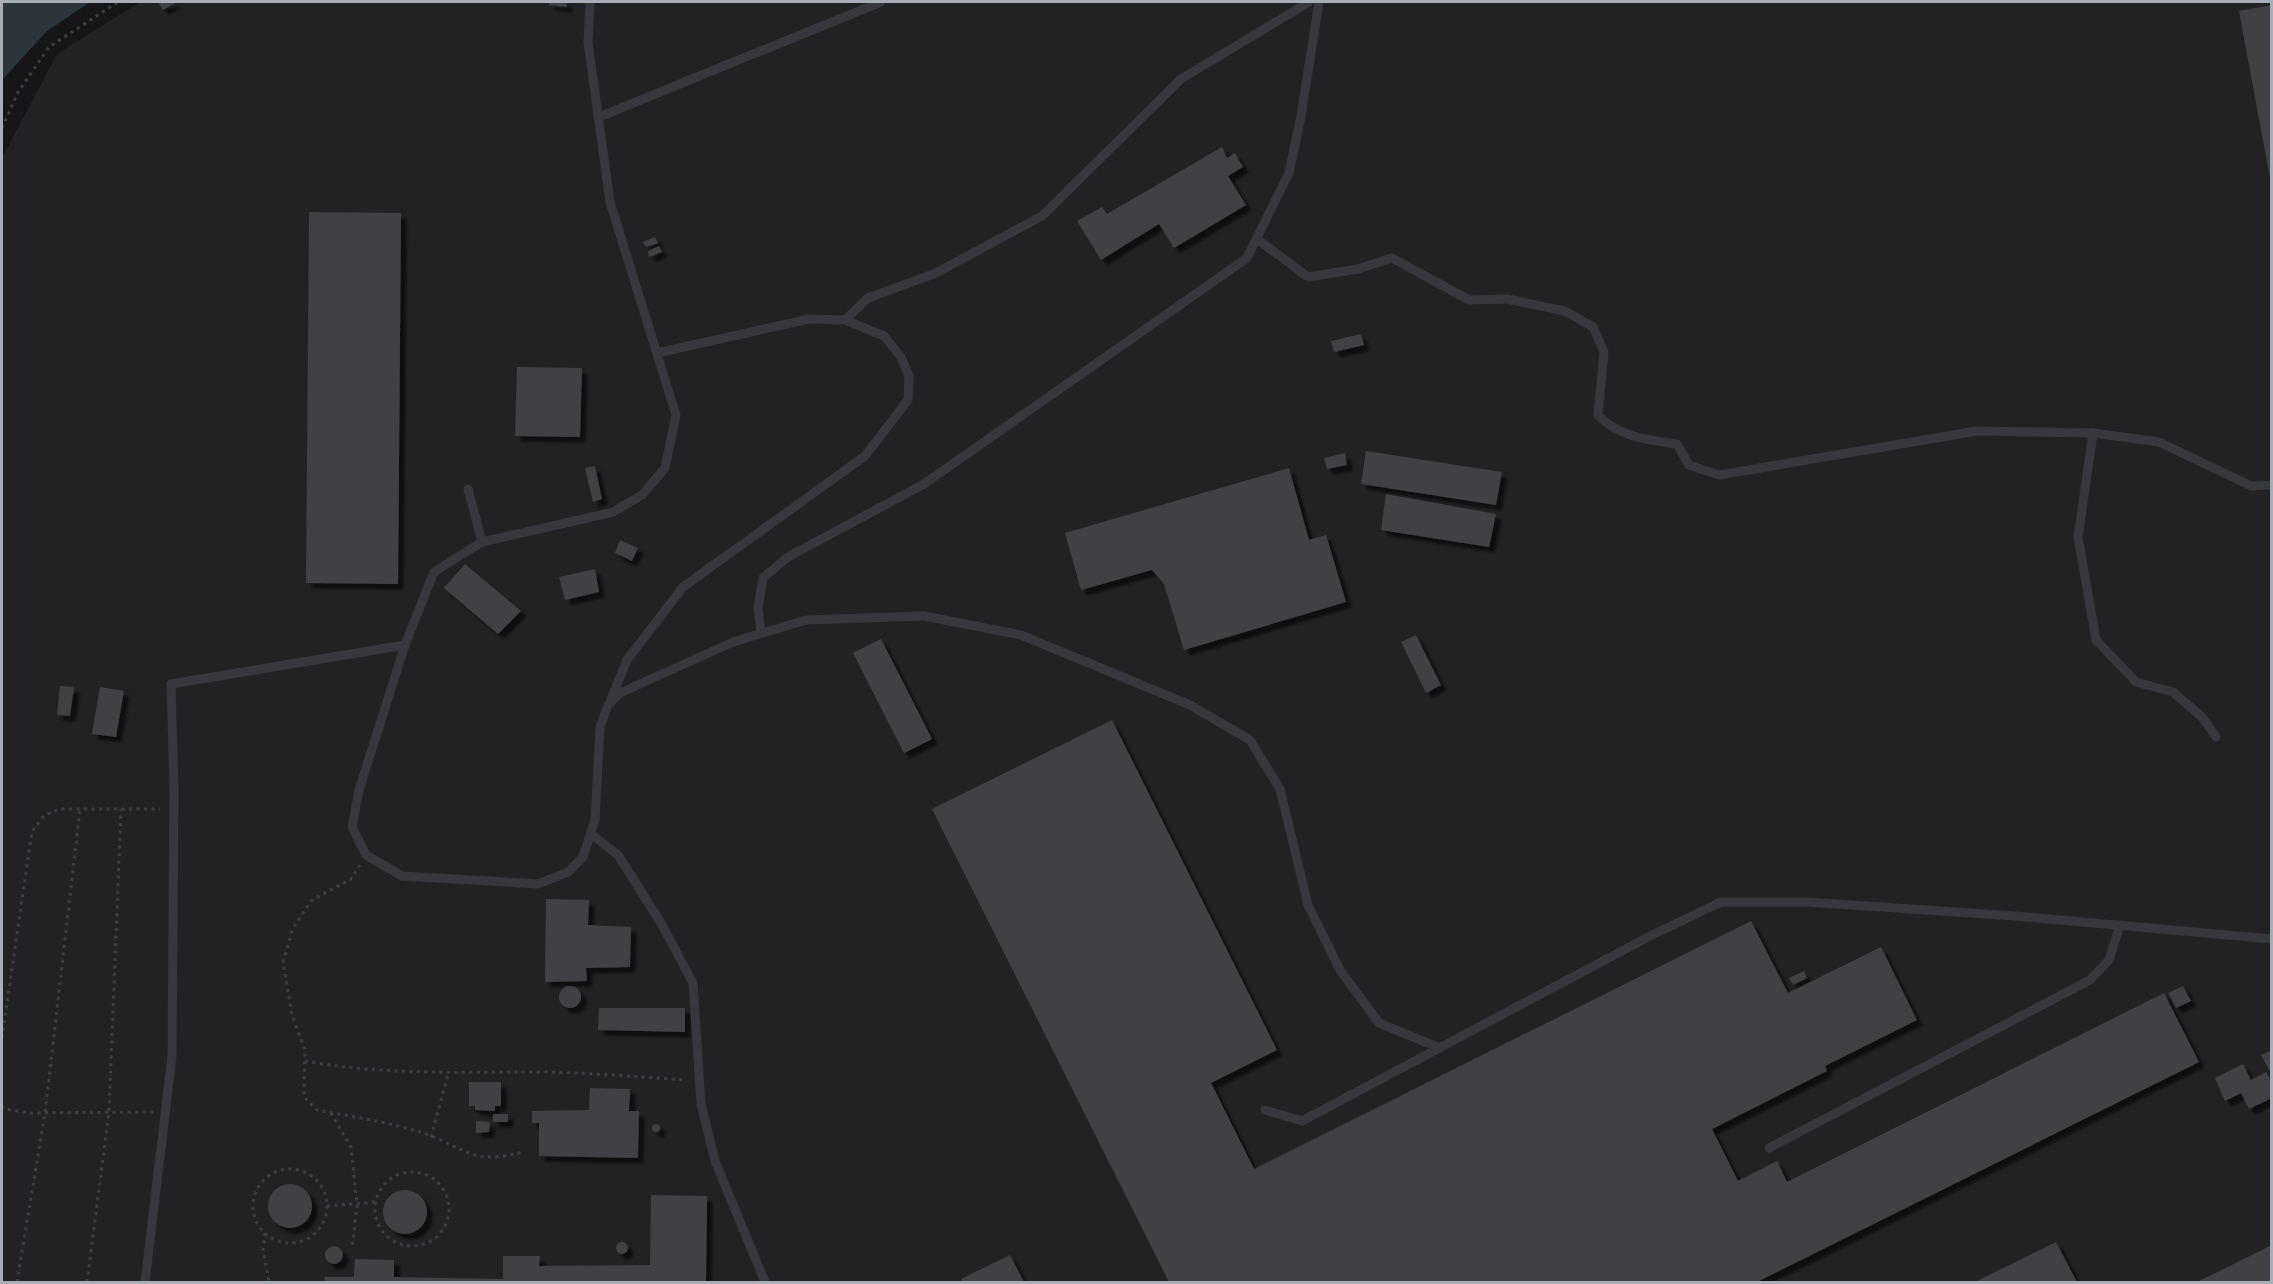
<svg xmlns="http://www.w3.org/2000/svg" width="2273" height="1284" font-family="'Public Sans',sans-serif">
<defs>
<filter id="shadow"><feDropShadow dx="5.5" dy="5.5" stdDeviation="1.5" flood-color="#0009"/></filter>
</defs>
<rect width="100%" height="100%" fill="#161618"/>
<polygon fill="#222225" points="140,2 2271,2 2271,1282 2,1282 2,158 57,54"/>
<polygon fill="#2c353c" points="2,2 90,2 47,31 2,80"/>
<g fill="#404145" filter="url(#shadow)">
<polygon points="158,2 177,2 163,10"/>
<polygon points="549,2 567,2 567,7 549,5"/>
<polygon points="2272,5 2272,178 2270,178 2239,11"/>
<polygon points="1222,147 1227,158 1235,153 1243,167 1228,176 1246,205 1174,248 1159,224 1101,260 1077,221 1102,207 1107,214"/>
<polygon points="309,212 401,213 398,584 306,583"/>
<polygon points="655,237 658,243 646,247 643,242"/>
<polygon points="659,246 662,252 649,257 648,251"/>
<polygon points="1361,334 1364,345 1334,352 1331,341"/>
<polygon points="517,367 582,368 580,437 515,436"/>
<polygon points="1366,451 1502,472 1496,505 1361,484"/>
<polygon points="1345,453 1347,465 1327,469 1324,458"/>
<polygon points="595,466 602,499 593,502 585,468"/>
<polygon points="1289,468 1309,540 1326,535 1346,602 1184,650 1164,584 1152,570 1081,590 1065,533"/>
<polygon points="1386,494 1496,514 1489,547 1381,530"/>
<polygon points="620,540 638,548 632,561 615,553"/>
<polygon points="465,564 521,611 498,634 444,588"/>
<polygon points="595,569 599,592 565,600 559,577"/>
<polygon points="1416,635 1441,685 1426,693 1401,642"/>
<polygon points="881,639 932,739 904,753 853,653"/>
<polygon points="60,686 74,687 70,716 57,715"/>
<polygon points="100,687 124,691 116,737 92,734"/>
<polygon points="1112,720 1277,1050 1211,1083 1254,1169 1751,921 1788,993 1881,947 1917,1020 1825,1066 1827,1071 1712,1129 1738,1181 1777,1161 1787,1182 2164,993 2199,1062 1757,1282 1169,1282 932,809"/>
<polygon points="546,899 589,900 588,925 631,927 630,967 586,968 587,981 545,982"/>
<polygon points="1804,971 1807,978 1793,985 1789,978"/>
<polygon points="2183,986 2191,1001 2176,1008 2168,993"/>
<circle cx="570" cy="997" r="11"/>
<polygon points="599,1008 685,1008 685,1032 598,1030"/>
<polygon points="2272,1050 2272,1075 2261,1055"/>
<polygon points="2243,1064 2251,1080 2266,1072 2272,1082 2272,1098 2249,1109 2241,1093 2225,1101 2215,1078"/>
<polygon points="469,1082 501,1082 501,1106 495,1106 495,1111 475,1110 475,1106 469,1106"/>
<polygon points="590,1088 630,1089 629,1111 639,1111 638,1158 539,1156 539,1123 532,1123 532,1111 589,1110"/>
<rect x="493" y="1114" width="15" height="8"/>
<polygon points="476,1121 490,1122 489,1132 476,1133"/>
<circle cx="656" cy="1128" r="4"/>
<circle cx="290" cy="1206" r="22"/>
<circle cx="405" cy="1212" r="22"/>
<polygon points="651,1195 707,1196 706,1282 325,1282 325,1277 354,1277 355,1259 394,1260 394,1277 503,1279 503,1256 540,1256 539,1266 650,1265"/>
<circle cx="622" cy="1248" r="6"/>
<polygon points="2056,1242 2077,1282 1975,1282"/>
<polygon points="2272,1245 2272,1282 2197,1282"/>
<circle cx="334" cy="1255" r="9"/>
<polygon points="1010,1255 1024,1282 962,1282 961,1279"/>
</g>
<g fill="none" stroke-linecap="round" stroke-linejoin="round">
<g stroke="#3d3f44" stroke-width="3" stroke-dasharray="3 4.5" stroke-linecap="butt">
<polyline points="2,128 18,92 49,47 118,2"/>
<path d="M360,865L351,879L312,900L293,928L283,962L292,1015L305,1050L304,1097L317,1110C353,1117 391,1122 426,1134C468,1150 473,1165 523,1152"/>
<polyline points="2,1038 32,831 44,816 59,809 160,809"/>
<path d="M305,1061C381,1075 457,1072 534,1072C585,1072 635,1077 686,1080"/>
<polyline points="2,1106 4,1109 31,1113 154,1112"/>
<polyline points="331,1113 351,1147 357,1205 352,1248"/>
<polyline points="431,1137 448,1074"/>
<circle cx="290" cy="1206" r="37"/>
<circle cx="412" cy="1209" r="37"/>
<polyline points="327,1206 376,1202"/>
<polyline points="265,1233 263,1250 269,1282"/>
<polyline points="17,1282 45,1113 80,809"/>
<polyline points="87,1282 109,1112 121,809"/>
</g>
<g stroke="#37383d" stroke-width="9">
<polyline points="599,117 881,2"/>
<path d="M1257,239L1308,277L1358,269L1392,258L1469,300L1507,299L1565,311L1593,327L1604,352L1598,415C1618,437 1649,440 1677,444L1689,465L1719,475L1977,431L2093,433L2159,442L2251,486L2272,485"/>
<polyline points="845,320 868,298 936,273 1042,216 1181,79 1309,2"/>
<polyline points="2093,433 2078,537 2096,640 2136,682 2173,692 2202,717 2216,737"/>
<polyline points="468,489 482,542"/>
<polyline points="761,633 758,608 763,578 788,557 924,484 1247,258 1289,173 1301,116 1319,2"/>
<polyline points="405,645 359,790 352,827 366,855 402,876 538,884 568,872 583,857 595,820 600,727 608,705 620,693 733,642 806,620 924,616 1021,635 1190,705 1250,740 1280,789 1308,905 1340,970 1379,1023 1440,1048"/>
<polyline points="611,699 627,660 683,587 865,456 908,400 909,376 901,357 884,336 845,320 809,319 657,353"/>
<polyline points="591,834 618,855 661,923 693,983 701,1104 715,1161 765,1282"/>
<polyline points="1265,1110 1302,1121 1652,935 1721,902 1807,902 2015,916 2272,939"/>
<polyline points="1769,1148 2090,980 2109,960 2120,925"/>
<polyline points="145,1282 172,1056 174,789 171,684 405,645 434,572 482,542 613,512 642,495 665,468 676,415 610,202 588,42 590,2"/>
</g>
</g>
<rect width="2273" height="1284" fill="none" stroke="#a8adb8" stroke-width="6"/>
</svg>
